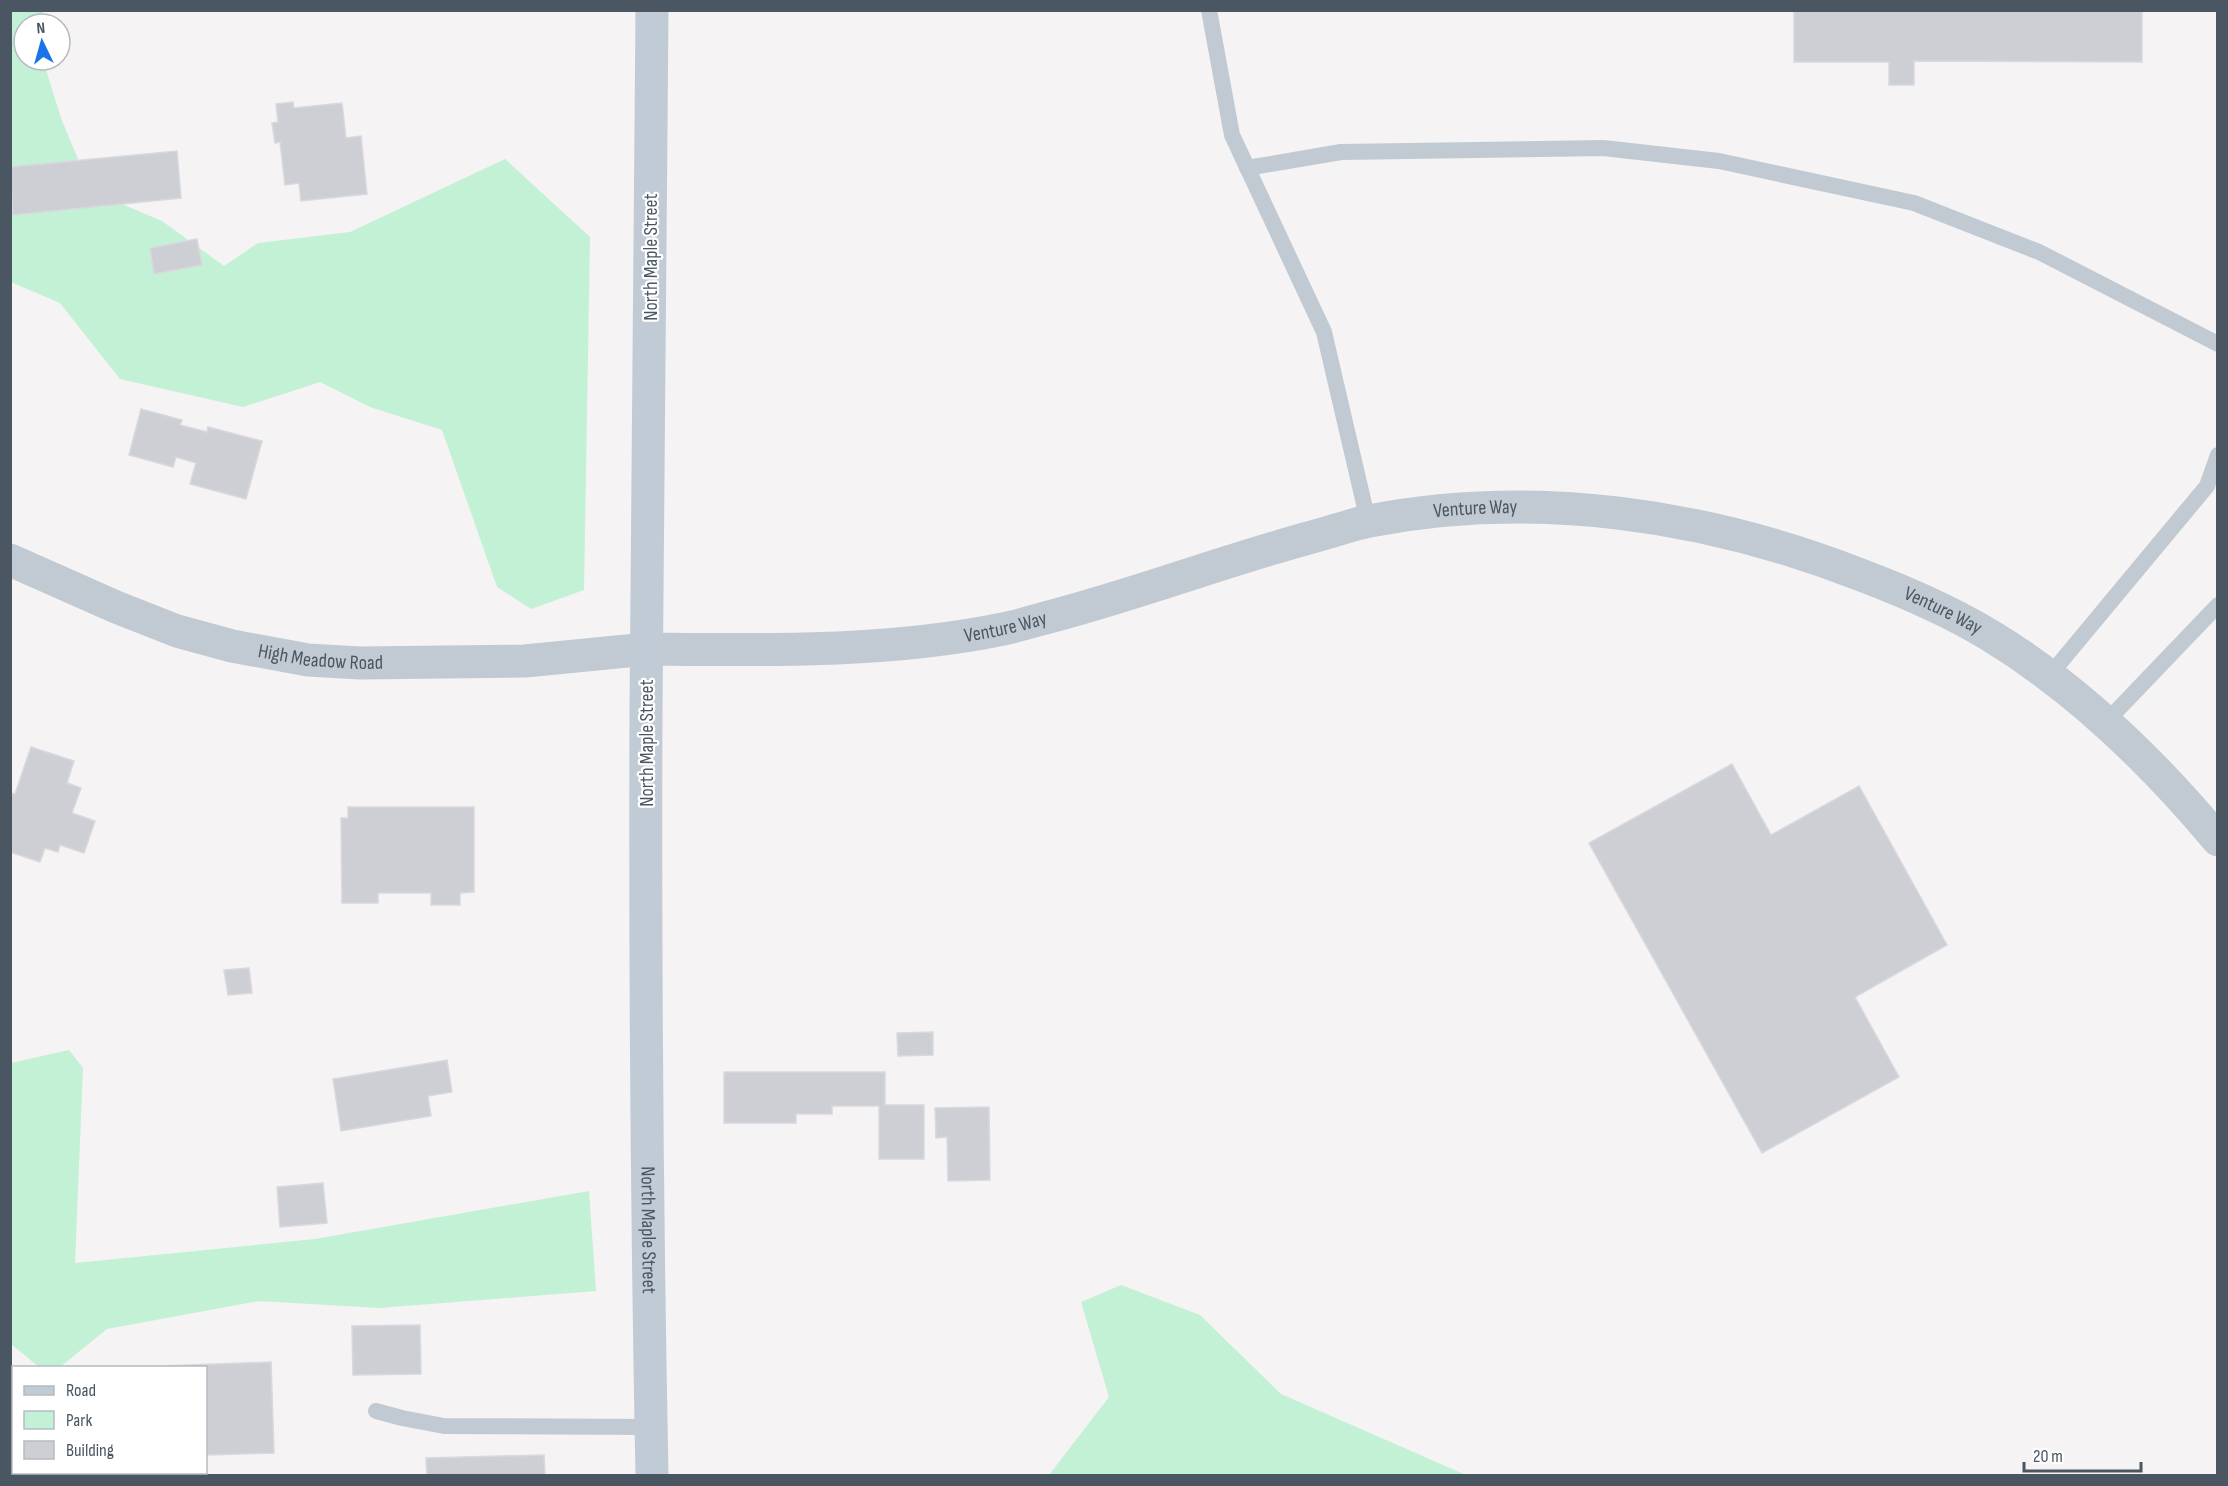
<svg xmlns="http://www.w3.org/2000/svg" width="2228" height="1486" font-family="'Sofia Sans Condensed',sans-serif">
<rect width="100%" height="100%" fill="#f5f3f3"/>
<g fill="#c3f1d5">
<polygon points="11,11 43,11 42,24 24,24 24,60 43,60 61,118 91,191 162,221 224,266 258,243 350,232 505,159 590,237 584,590 531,609 497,587 442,430 370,407 320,382 243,407 120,379 60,303 11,282"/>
<polygon points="69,1050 83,1068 75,1263 315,1239 589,1191 596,1291 379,1308 259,1301 107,1329 60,1367 39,1367 11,1344 11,1063"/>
<polygon points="1121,1285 1200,1315 1281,1394 1466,1475 1049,1475 1109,1397 1081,1302"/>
</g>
<g fill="#cdcfd5" stroke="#d7d9de" stroke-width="1.5">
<polygon points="1794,10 2142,10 2142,62 1914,61 1914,85 1889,85 1889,62 1794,62"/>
<polygon points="293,102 294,108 342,103 346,138 361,136 367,194 301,201 299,183 285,185 280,142 275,143 272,123 278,122 276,104"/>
<polygon points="177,151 181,198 13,215 10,167"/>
<polygon points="197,239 202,265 154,274 150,248"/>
<polygon points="141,409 182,420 180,425 207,432 208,427 262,441 246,499 190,484 196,463 176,457 173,467 129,455"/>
<polygon points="31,747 74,761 67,783 81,788 72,813 95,821 84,853 60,845 58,852 45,848 40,862 10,852 10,793 15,794"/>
<polygon points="1732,764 1771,835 1859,786 1947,945 1855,997 1899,1077 1762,1153 1589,843"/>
<polygon points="348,807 474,807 474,892 460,893 460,905 431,905 431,893 378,893 378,903 342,903 341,818 348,818"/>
<polygon points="249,968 252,993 228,995 224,970"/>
<polygon points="933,1032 933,1055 898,1056 897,1033"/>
<polygon points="447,1060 452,1092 428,1096 431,1116 341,1131 333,1079"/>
<polygon points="724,1072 885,1072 885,1105 924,1105 924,1159 879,1159 879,1106 832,1106 832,1114 796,1114 796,1123 724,1123"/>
<polygon points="989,1107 990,1180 948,1181 947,1137 936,1138 935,1108"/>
<polygon points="323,1183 327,1223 280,1227 277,1187"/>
<polygon points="420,1325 421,1374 353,1375 352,1326"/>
<polygon points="271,1362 274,1453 206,1455 206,1368 163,1368 163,1366"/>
<polygon points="544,1455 545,1475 561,1476 427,1476 426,1458"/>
</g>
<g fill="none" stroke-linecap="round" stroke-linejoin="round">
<g stroke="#c1cad2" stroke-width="16">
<polyline points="1209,10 1232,135 1324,332 1368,521"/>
<polyline points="1247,168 1341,152 1603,148 1719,161 1914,203 2039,252 2218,344"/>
<polyline points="2049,676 2207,486 2218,455"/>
<polyline points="2105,723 2218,605"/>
<polyline points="376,1411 402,1418 444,1426 651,1427"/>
</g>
<path stroke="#c1cad2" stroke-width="33" id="s1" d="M10,560L116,607L177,631L232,646L308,660L360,663L525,661L647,649"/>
<path stroke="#c1cad2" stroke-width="33" id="s2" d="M647,649C764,650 887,653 1003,629C1022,625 1041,619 1060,614C1145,591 1227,560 1312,537C1331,532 1350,525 1369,521C1535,489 1705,514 1861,575C1906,592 1950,611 1991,636C2078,689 2153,762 2218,840"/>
<path stroke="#c1cbd6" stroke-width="33" id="s3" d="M652,10C651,244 648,477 646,710C645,965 647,1220 652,1476"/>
</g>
<g text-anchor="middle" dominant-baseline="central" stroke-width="4.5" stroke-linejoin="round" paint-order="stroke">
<g font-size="20" fill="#4a5661" stroke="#fff">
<text transform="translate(651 257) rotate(-90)">North Maple Street</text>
<text stroke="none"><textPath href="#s2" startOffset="846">Venture Way</textPath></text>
<text stroke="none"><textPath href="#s2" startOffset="1330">Venture Way</textPath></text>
<text stroke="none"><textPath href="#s2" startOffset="360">Venture Way</textPath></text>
<text stroke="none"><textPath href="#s1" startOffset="328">High Meadow Road</textPath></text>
<text transform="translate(647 743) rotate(-90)">North Maple Street</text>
<text stroke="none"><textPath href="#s3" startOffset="1220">North Maple Street</textPath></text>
</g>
</g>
<rect width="2228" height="1486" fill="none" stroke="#4a5661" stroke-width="24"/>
<rect x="12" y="1366" width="195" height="108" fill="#ffffff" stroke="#b7bbc0" stroke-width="1.5"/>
<rect x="24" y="1386" width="30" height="9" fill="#c1cbd6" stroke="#b7bbc0" stroke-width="1.5"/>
<text x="66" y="1396" font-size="18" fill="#4a5661">Road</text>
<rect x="24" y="1411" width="30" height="18" fill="#c3f1d5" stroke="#b7bbc0" stroke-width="1.5"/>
<text x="66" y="1426" font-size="18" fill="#4a5661">Park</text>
<rect x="24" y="1441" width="30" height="18" fill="#cdcfd5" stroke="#b7bbc0" stroke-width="1.5"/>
<text x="66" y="1456" font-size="18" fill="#4a5661">Building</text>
<g transform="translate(42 42) rotate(355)"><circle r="28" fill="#ffffff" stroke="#b7bbc0" stroke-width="1.5"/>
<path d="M0-4.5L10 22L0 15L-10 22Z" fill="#1a73e8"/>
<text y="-9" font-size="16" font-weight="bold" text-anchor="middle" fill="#4a5661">N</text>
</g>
<path d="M2024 1462v9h117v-9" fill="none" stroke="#4a5661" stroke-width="3"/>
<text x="2033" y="1462" font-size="18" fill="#4a5661" stroke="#ffffff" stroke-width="4.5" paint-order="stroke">20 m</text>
</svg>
